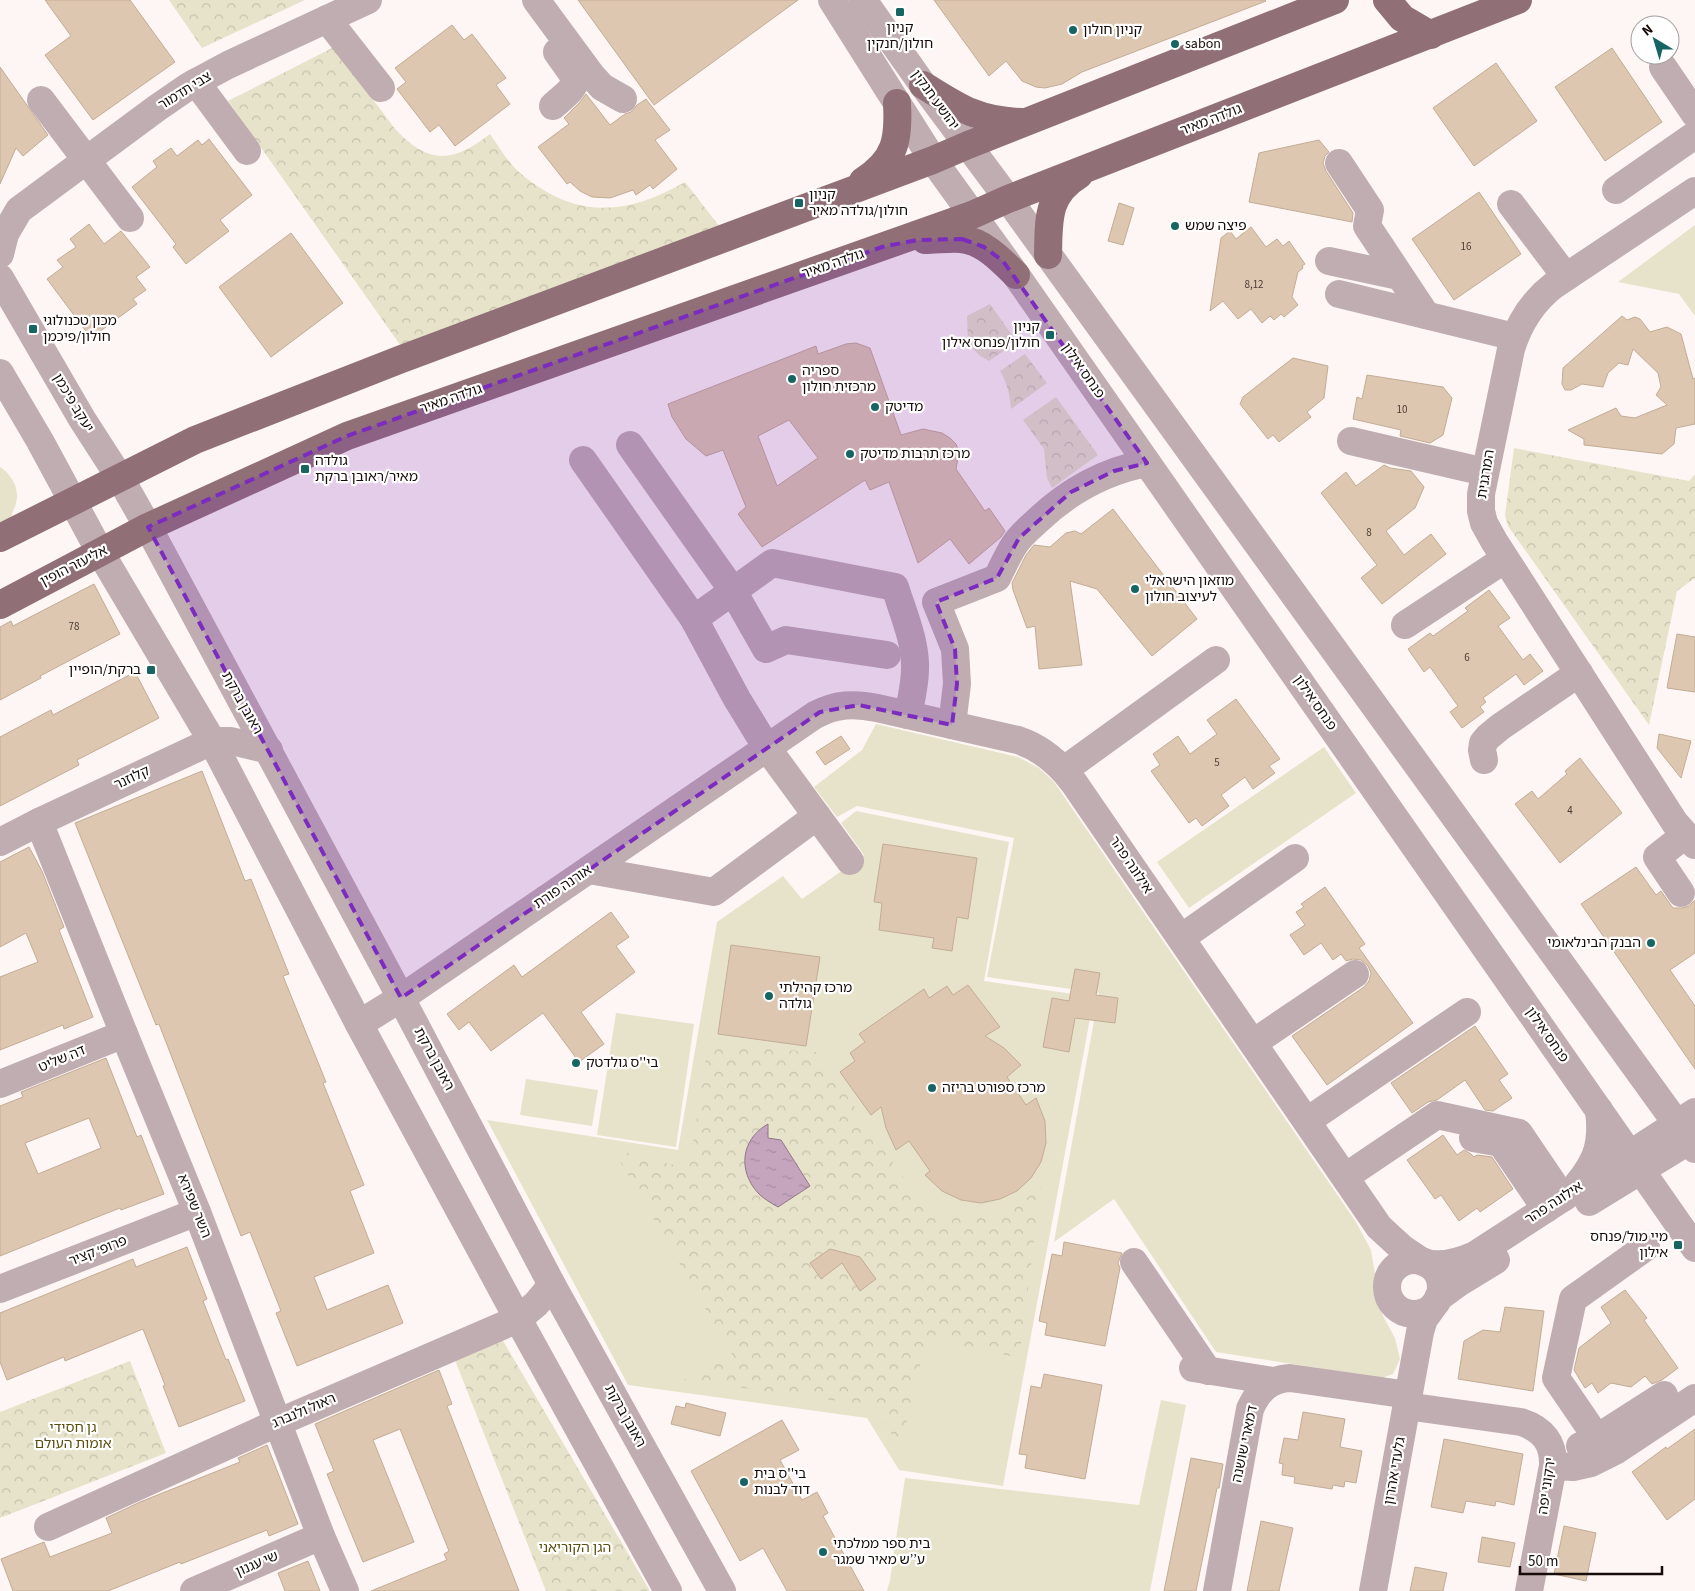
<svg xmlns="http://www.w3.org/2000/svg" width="1695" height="1591" font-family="'Source Sans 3','Noto Sans Hebrew',sans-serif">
<defs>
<pattern id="park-crowns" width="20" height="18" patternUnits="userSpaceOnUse" patternTransform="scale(1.25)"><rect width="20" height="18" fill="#e7e3ca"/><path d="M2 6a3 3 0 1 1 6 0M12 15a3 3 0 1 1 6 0" fill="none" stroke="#c5c2ac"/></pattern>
<pattern id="water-ripples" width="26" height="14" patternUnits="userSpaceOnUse" patternTransform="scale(1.25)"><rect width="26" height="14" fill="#c5a5be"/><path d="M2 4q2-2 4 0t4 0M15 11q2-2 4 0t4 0" fill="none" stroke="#a88da2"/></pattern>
</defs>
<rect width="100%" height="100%" fill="#fdf6f4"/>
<g fill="#e7e3ca">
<polygon points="1695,225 1695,316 1679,294 1618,282"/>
<path d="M0,467C15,477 22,494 13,511C12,513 12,517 10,518C8,521 3,523 0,525Z"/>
<polygon points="876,724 1018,757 1039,768 1054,782 1356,1222 1371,1250 1375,1273 1377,1295 1383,1316 1395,1338 1400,1359 1393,1374 1382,1378 1216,1352 1114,1199 1054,1242 1099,993 987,977 1014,838 857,806 837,817 814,787 862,750"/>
<polygon points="1324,747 1356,793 1189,908 1157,862"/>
<polygon points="856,811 1009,842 984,981 1094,997 1003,1486 899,1470 867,1418 628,1385 487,1120 678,1150 717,922 783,876 802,899 864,855 841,823"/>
<polygon points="616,1013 694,1024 676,1147 597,1135"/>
<polygon points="526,1079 598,1090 592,1126 520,1115"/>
<polygon points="1161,1400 1186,1405 1150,1591 887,1591 890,1580 905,1478 1139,1505"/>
</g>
<g fill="url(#park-crowns)">
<polygon points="169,0 305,0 202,48"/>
<path d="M334,47L395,129C428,164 452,164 490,134C498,145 505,158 515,168C522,176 533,183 542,189C591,220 638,209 685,182L720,227L403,349L228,101Z"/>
<polygon points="990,304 1017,342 989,361 979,355 968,343 967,316"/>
<path d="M1025,354L1047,383L1011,409C1010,395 1007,383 1000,371Z"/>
<polygon points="1056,397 1098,455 1052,488 1047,478 1044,449 1023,420"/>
<polygon points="1514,448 1689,481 1695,474 1695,578 1677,591 1649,725 1508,526 1505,515"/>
<polygon points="708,1045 817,1052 924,1208 946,1217 969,1218 994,1213 1017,1205 1041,1188 1019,1358 927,1338 900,1448 875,1406 683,1380 733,1356 613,1149 689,1169"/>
<polygon points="499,1334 650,1591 546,1591 453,1355"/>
<polygon points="130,1361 166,1453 0,1518 0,1412"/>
</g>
<path fill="url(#water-ripples)" stroke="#917788" d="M768,1124V1138L781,1140L810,1186L778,1207C771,1203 764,1199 759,1194C737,1171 741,1139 768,1124Z"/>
<g fill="#dec7b0" stroke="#c3ac95" fill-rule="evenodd">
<polygon points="45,0 130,0 175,62 93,120 45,55 71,36"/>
<polygon points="578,0 798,0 654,105"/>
<polygon points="934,0 1265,0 1266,1 1082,72 1062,84 1045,88 1036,87 1022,81 1006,61 989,76"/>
<polygon points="452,25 464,40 472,34 506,78 496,85 510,104 455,146 439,125 430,132 397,89 406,82 395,68"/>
<polygon points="1612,48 1662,122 1605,161 1555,87"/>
<polygon points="1496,63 1537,121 1474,166 1433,108"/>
<polygon points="0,67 48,135 23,156 16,148 0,184"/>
<polygon points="586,94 610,125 625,114 631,112 637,105 646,99 670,130 655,140 677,169 653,189 650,185 636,195 633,190 610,198 592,197 580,191 570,182 567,184 538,147 569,124 564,118 580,102"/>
<polygon points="209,139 252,195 220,220 229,231 186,264 173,247 176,244 132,187 157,167 153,161 171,148 177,156 198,140 202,145"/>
<polygon points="1319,140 1329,152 1325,156 1323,163 1326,171 1353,213 1352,222 1249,202 1259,153"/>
<polygon points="1479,192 1521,254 1454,300 1412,239"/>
<polygon points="1119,203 1134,208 1123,245 1108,241"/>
<polygon points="89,224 104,244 121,231 150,267 136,277 146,290 133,299 137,304 91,338 47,279 63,267 57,260 76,247 70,239"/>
<polygon points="1251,227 1266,247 1277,239 1283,246 1289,241 1305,264 1302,266 1303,268 1298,272 1292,297 1298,305 1284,317 1281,314 1274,320 1270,316 1262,323 1251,309 1238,319 1223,301 1210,311 1221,238 1230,231 1236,239"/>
<polygon points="291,233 343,303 271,357 219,287"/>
<polygon points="1622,316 1627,320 1635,317 1640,319 1650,332 1667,327 1681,334 1693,379 1695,378 1695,424 1676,428 1674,444 1662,454 1584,445 1584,439 1568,430 1616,408 1621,416 1635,418 1667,405 1656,395 1661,387 1658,373 1633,349 1628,365 1619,363 1608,373 1603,387 1582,384 1571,390 1565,390 1562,384 1563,368"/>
<path d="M856,343L870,348L901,435L923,429L942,433L950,438L956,444L959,452L956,469L985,511L989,508L1005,531L1001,537L969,564L950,539L918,563L889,482L870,490L865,480L762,547L738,514L746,507L723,450L706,456L686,439L672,417L668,404L816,346L818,354L846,344ZM789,420L818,458L777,486L758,436Z"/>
<polygon points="1293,358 1328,366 1324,398 1307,412 1311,417 1279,442 1273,435 1268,439 1240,404 1243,397"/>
<polygon points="1367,375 1443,387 1452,398 1443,435 1430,443 1400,436 1401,430 1353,419 1357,397 1362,399"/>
<polygon points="1384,465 1390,468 1411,471 1424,487 1415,508 1386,531 1404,555 1431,534 1446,554 1382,604 1361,578 1377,565 1321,493 1346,472 1356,486"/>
<polygon points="1113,509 1197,619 1152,656 1097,589 1070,581 1082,665 1039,669 1035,626 1027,628 1013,590 1012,583 1026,555 1034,545 1050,547 1066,533 1075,531 1081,534"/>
<polygon points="94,584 120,634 40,676 41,678 0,700 0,627 11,621 13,626"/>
<polygon points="1489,590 1510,618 1498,626 1523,660 1530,654 1543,671 1524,685 1516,674 1483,698 1486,702 1480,707 1484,712 1462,728 1450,712 1458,706 1430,667 1424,672 1408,649 1430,633 1433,636 1468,611 1465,608"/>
<polygon points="1677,634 1695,637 1695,692 1667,688"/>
<polygon points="135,672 159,718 77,760 79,765 0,806 0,737 51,710 53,715"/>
<polygon points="1236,699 1280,759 1269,766 1275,773 1253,789 1245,777 1221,795 1229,806 1202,826 1196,818 1189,823 1151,771 1160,765 1153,754 1178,736 1190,754 1217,734 1207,720"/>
<polygon points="1659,734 1691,741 1681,778 1657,748"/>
<polygon points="841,736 850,749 825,765 816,752"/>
<polygon points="1580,758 1622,813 1560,863 1515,804 1532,791 1538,799 1567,774 1565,771"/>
<polygon points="202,771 245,881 251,879 289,974 283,976 326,1082 323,1083 364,1185 350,1191 374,1253 314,1277 327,1310 388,1285 403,1323 297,1366 276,1313 281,1311 250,1232 241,1236 159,1024 156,1025 75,823"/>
<polygon points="883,844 977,858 968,919 957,917 952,951 932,948 934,938 879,930 882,903 874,902"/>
<polygon points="29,847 42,871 64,927 59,930 93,1017 64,1029 63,1025 0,1050 0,977 38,962 26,933 0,947 0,862"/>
<polygon points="1636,867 1656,895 1661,891 1673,908 1682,908 1689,906 1695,900 1695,953 1670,970 1695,1006 1695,1069 1581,904"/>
<polygon points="1325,887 1365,944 1359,948 1413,1023 1327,1085 1292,1036 1364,987 1369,981 1371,973 1368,966 1361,960 1353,959 1346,961 1341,954 1333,960 1321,943 1304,955 1290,935 1305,925 1296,912 1304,907 1301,904"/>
<polygon points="611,912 629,937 616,946 635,972 581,1012 604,1044 579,1062 543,1013 491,1051 469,1022 459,1030 447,1014 514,965 522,977"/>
<polygon points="731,945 820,957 806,1046 718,1034"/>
<polygon points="1075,969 1100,973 1096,995 1118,998 1115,1023 1075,1018 1069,1052 1043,1047 1052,998 1069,1001"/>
<polygon points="968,985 1000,1027 985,1036 1004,1048 1021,1065 1007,1077 1026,1105 1036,1098 1045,1121 1046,1143 1041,1162 1031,1178 1017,1191 1000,1199 981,1203 961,1200 942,1191 925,1175 930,1171 909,1141 896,1150 886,1128 881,1107 871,1115 840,1072 855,1061 850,1053 865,1042 859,1034 924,989 929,998 947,986 953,995"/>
<polygon points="1475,1026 1508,1074 1499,1080 1512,1098 1493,1111 1485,1110 1465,1080 1437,1100 1428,1102 1412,1113 1391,1083"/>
<path d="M106,1058L137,1137L141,1135L164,1194L121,1210L120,1208L77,1225L0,1256V1106L23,1097L21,1092ZM89,1118L101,1148L38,1174L25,1143Z"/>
<polygon points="1443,1135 1457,1155 1464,1150 1471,1154 1474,1157 1477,1155 1492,1157 1513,1189 1480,1212 1477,1208 1459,1221 1441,1195 1435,1199 1407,1160"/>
<polygon points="1064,1242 1122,1253 1118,1263 1120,1268 1105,1346 1045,1335 1047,1323 1039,1321 1052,1254 1062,1256"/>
<polygon points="187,1247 207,1299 203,1301 226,1360 228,1359 245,1401 179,1427 163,1386 165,1385 143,1329 65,1361 64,1357 7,1380 0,1362 0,1313 133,1259 136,1267"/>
<polygon points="830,1249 860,1257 876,1279 860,1291 842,1263 821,1279 810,1263"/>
<polygon points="1625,1290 1647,1318 1644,1320 1678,1368 1662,1380 1652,1384 1645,1376 1631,1387 1611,1383 1598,1393 1592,1383 1585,1388 1574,1370 1579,1348 1611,1323 1601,1307"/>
<polygon points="1505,1307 1544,1311 1533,1391 1458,1379 1464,1341 1483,1330 1500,1332"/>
<polygon points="439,1370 452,1404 447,1406 519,1591 371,1591 447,1560 444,1554 449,1551 400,1429 373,1440 414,1542 363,1562 327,1474 334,1471 315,1424"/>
<polygon points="1044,1374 1102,1385 1085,1479 1025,1468 1027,1455 1019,1454 1031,1386 1041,1388"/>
<polygon points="686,1403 726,1413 720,1436 671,1424 676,1406 685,1408"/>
<polygon points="1303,1412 1345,1419 1340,1447 1362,1451 1356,1483 1345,1481 1344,1487 1333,1485 1332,1489 1294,1483 1295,1477 1282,1475 1283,1464 1279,1463 1284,1438 1298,1440"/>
<polygon points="782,1420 799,1450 780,1460 802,1500 817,1492 828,1513 823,1516 864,1591 787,1591 763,1548 740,1561 691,1471"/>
<polygon points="1695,1429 1695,1499 1667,1520 1632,1472 1666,1447 1667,1449"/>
<polygon points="1444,1439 1523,1454 1514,1505 1496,1501 1495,1506 1466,1501 1463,1513 1431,1507"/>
<polygon points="267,1445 298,1524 269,1536 267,1530 181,1564 180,1562 108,1591 13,1591 1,1559 44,1542 50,1557 112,1533 106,1518 140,1502 240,1462 238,1458"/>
<polygon points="1191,1458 1223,1464 1219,1488 1217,1488 1196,1591 1164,1591"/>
<polygon points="1261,1521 1293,1528 1279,1591 1247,1591"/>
<polygon points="1564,1526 1596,1533 1586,1581 1554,1574"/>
<polygon points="1482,1537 1515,1543 1510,1567 1478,1562"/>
<polygon points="308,1561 320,1591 285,1591 278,1573"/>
<polygon points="1415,1567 1447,1573 1443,1591 1410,1591"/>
</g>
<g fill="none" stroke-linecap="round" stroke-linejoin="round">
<g stroke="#c0adb1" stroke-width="28">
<polyline points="536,0 592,76 602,87 623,99"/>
<polyline points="832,0 933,160 1016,275 1695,1248"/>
<polyline points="863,0 923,85 1008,199 1695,1149"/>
<polyline points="327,19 381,88"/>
<polyline points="1663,67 1695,114"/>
<polyline points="196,82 247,151"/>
<polyline points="41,100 130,218"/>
<path d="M553,106C583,80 579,84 557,52"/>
<polyline points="1339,163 1370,210 1367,226 1426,315"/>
<polyline points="1616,190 1695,135"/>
<path d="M1695,191L1554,285C1532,302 1519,323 1511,349L1481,494V511L1484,523L1494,541L1675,823L1695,845"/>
<polyline points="1511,204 1566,277"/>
<polyline points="0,254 5,234 19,210 157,108 189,86 228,65 368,0"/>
<polyline points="1329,261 1399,276"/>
<polyline points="0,278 82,419 120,478 148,527 401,998 552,1285 722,1591"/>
<polyline points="1339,294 1515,337"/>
<polyline points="0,373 40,441 100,552 212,741 359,1024 518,1319 668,1591"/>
<polyline points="1351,441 1485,472"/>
<polyline points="630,445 733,591 766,649 786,640 887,655"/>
<polyline points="583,460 694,619 737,699 767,748 850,861"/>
<path d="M694,619L772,563L895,587C903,613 916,642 915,669C915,685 911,700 908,715"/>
<polyline points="1405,625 1505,559"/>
<path d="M952,725L957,684L955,649L936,602L997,578C1002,568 1007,557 1013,547C1019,537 1028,529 1036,522C1067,492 1105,471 1147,463"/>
<polyline points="1484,760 1482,750 1483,743 1488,737 1500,727 1579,673"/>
<polyline points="1064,770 1216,660"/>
<polyline points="39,822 124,1034 197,1212 321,1536 345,1591"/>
<polyline points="0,842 39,822 212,741 231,741 269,750"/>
<polyline points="589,870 714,892 817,816"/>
<polyline points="1681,893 1657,857 1685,835"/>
<polyline points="1181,938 1295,858"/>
<path d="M359,1024L401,998L815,715C836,704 854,703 877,708L1018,740C1042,748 1059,763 1074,783L1379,1227L1403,1249L1421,1261"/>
<polyline points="1253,1043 1355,974"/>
<polyline points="0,1084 124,1034"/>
<polyline points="1307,1121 1467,1012"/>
<polyline points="1473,1138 1501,1143 1546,1209"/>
<polyline points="1345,1177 1437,1115 1519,1133 1563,1198"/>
<path d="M1577,1185C1598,1160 1603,1142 1599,1110"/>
<polyline points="1589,1202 1695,1137"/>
<circle cx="1414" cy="1287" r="27"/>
<polyline points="1134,1262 1208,1371"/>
<path d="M1425,1263C1442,1267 1459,1262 1475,1255L1695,1112"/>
<polyline points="0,1289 197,1212"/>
<polyline points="1438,1298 1460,1282 1496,1260"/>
<polyline points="1193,1368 1273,1381"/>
<path d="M1406,1406L1521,1422C1543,1429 1554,1443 1553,1466L1529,1591"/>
<polyline points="1597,1438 1556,1378 1573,1299 1646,1247"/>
<polyline points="1580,1446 1589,1443 1664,1395"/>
<polyline points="1553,1466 1573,1467 1591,1463 1615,1451 1695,1398"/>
<polyline points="48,1527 277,1423 518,1319 536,1304 552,1285"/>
<polyline points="194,1591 321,1536"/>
<path d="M1217,1591L1250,1409C1258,1391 1269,1379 1290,1378L1409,1395"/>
<polyline points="1373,1591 1420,1332 1424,1319 1434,1305"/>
</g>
<g stroke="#906f76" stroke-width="28">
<polyline points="1387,0 1402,18 1431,35"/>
<path d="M923,85C958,107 978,121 1021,122"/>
<path d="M863,181C896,160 899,139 897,103"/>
<path d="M925,240C937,240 949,238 961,239C983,241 1001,260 1016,275"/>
<path d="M1048,255C1049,221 1046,195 1079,175"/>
<polyline points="0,538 195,440 399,360 933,160 968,145 1335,0"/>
<polyline points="0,605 148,527 347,436 972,215 1008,199 1518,0"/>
</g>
</g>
<path fill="#7b2cbf" fill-opacity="0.2" stroke="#7b2cbf" stroke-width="4" stroke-dasharray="10 6" stroke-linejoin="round" d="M962,239L984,247L1003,261L1147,463L1114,471L1071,492L1019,538L997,578L936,602L955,649L957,684L952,725L859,705L820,712L401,998L148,527L347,436L882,247L917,240Z"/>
<g fill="#166563" stroke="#fff" stroke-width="2">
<rect x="895" y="7" width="10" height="10" rx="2.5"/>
<circle cx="1073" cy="30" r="5"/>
<circle cx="1175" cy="44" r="5"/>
<rect x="794" y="198" width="10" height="10" rx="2.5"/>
<circle cx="1175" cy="226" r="5"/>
<rect x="28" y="324" width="10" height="10" rx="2.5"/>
<rect x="1045" y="330" width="10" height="10" rx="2.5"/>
<circle cx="792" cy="379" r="5"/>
<circle cx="875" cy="407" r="5"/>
<circle cx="850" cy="454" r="5"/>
<rect x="300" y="464" width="10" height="10" rx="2.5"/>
<circle cx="1135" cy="589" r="5"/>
<rect x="146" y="665" width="10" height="10" rx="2.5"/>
<circle cx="1651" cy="943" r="5"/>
<circle cx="769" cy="996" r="5"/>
<circle cx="576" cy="1063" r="5"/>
<circle cx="932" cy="1088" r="5"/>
<rect x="1673" y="1240" width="10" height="10" rx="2.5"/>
<circle cx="744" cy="1482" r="5"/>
<circle cx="823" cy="1552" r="5"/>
</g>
<g text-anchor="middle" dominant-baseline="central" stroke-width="4.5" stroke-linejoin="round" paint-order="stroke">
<g font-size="11" fill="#493b33">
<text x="1466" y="246">16</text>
<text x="1254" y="284">8,12</text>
<text x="1402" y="409">10</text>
<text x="1369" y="532">8</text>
<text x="74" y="626">78</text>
<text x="1467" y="657">6</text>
<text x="1217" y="762">5</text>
<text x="1570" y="810">4</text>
</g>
<g font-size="14" fill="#170c09" stroke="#fff" text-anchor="start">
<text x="900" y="28" text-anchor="middle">קניון<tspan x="900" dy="16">חולון/חנקין</tspan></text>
<text x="1083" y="30">קניון חולון</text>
<text x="1185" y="44">sabon</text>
<text x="809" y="195">קניון<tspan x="809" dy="16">חולון/גולדה מאיר</tspan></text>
<text x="1185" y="226">פיצה שמש</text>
<text x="43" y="321">מכון טכנולוגי<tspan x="43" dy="16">חולון/פיכמן</tspan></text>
<text x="1040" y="327" text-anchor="end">קניון<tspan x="1040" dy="16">חולון/פנחס אילון</tspan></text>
<text x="802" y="371">ספריה<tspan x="802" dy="16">מרכזית חולון</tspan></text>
<text x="885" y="407">מדיטק</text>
<text x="860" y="454">מרכז תרבות מדיטק</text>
<text x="315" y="461">גולדה<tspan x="315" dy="16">מאיר/ראובן ברקת</tspan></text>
<text x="1145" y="581">מוזאון הישראלי<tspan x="1145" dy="16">לעיצוב חולון</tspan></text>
<text x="141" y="670" text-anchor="end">ברקת/הופיין</text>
<text x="1641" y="943" text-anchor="end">הבנק הבינלאומי</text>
<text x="779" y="988">מרכז קהילתי<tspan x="779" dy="16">גולדה</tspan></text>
<text x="586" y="1063">בי''ס גולדטק</text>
<text x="942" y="1088">מרכז ספורט בריזה</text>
<text x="1668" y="1237" text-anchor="end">מיי מול/פנחס<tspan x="1668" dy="16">אילון</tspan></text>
<text x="754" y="1474">בי''ס בית<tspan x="754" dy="16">דוד לבנות</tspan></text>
<text x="833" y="1544">בית ספר ממלכתי<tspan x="833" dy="16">ע’’ש מאיר שמגר</tspan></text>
</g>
<g font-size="14" fill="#170c09" stroke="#fff">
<text transform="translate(185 91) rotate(-32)">צבי תדמור</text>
<text transform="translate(935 100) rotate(54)">יהושע חנקין</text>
<text transform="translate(1211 120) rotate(-21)">גולדה מאיר</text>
<text transform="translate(833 264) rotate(-19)">גולדה מאיר</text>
<text transform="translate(1083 371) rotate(55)">פנחס אילון</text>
<text transform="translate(451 399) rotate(-19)">גולדה מאיר</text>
<text transform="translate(73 403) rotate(59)">יעקב פיכמן</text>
<text transform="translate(1486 474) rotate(-81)">המרגנית</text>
<text transform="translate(74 566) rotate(-27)">אליעזר הופין</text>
<text transform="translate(242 703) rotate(61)">ראובן ברקת</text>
<text transform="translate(1315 703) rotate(55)">פנחס אילון</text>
<text transform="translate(132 778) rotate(-25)">קלוזנר</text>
<text transform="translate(1131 865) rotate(56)">אילונה פהר</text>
<text transform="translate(563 887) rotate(-34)">אורנה פורת</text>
<text transform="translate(1547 1035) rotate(55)">פנחס אילון</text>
<text transform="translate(62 1059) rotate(-22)">דה שליט</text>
<text transform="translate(434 1059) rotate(62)">ראובן ברקת</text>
<text transform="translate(1554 1203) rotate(-33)">אילונה פהר</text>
<text transform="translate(194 1206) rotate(68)">השר שפירא</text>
<text transform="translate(98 1251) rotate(-21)">פרופ׳ קציר</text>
<text transform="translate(304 1411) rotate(-23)">ראול ולנברג</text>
<text transform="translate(625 1416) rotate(61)">ראובן ברקת</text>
<text transform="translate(1245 1444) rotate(-78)">דמארי שושנה</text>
<text transform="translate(1395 1471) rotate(-80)">גלעדי אהרון</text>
<text transform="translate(1547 1486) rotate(-82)">ירקוני יפה</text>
<text transform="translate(257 1564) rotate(-23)">שי עגנון</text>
</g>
<g font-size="14" fill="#5a4f10" stroke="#fff">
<text x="73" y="1428">גן חסידי<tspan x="73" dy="16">אומות העולם</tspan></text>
<text x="575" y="1548">הגן הקוריאני</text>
</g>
</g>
<g transform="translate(1655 40) rotate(322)"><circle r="24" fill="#ffffff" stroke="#a29e9d"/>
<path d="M0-4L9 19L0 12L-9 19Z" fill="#166563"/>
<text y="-8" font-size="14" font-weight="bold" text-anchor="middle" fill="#170c09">N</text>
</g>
<path d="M1520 1566v8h142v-8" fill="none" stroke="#170c09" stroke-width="2.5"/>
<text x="1528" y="1566" font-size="15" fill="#170c09" stroke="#ffffff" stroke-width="4" paint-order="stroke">50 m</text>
</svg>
